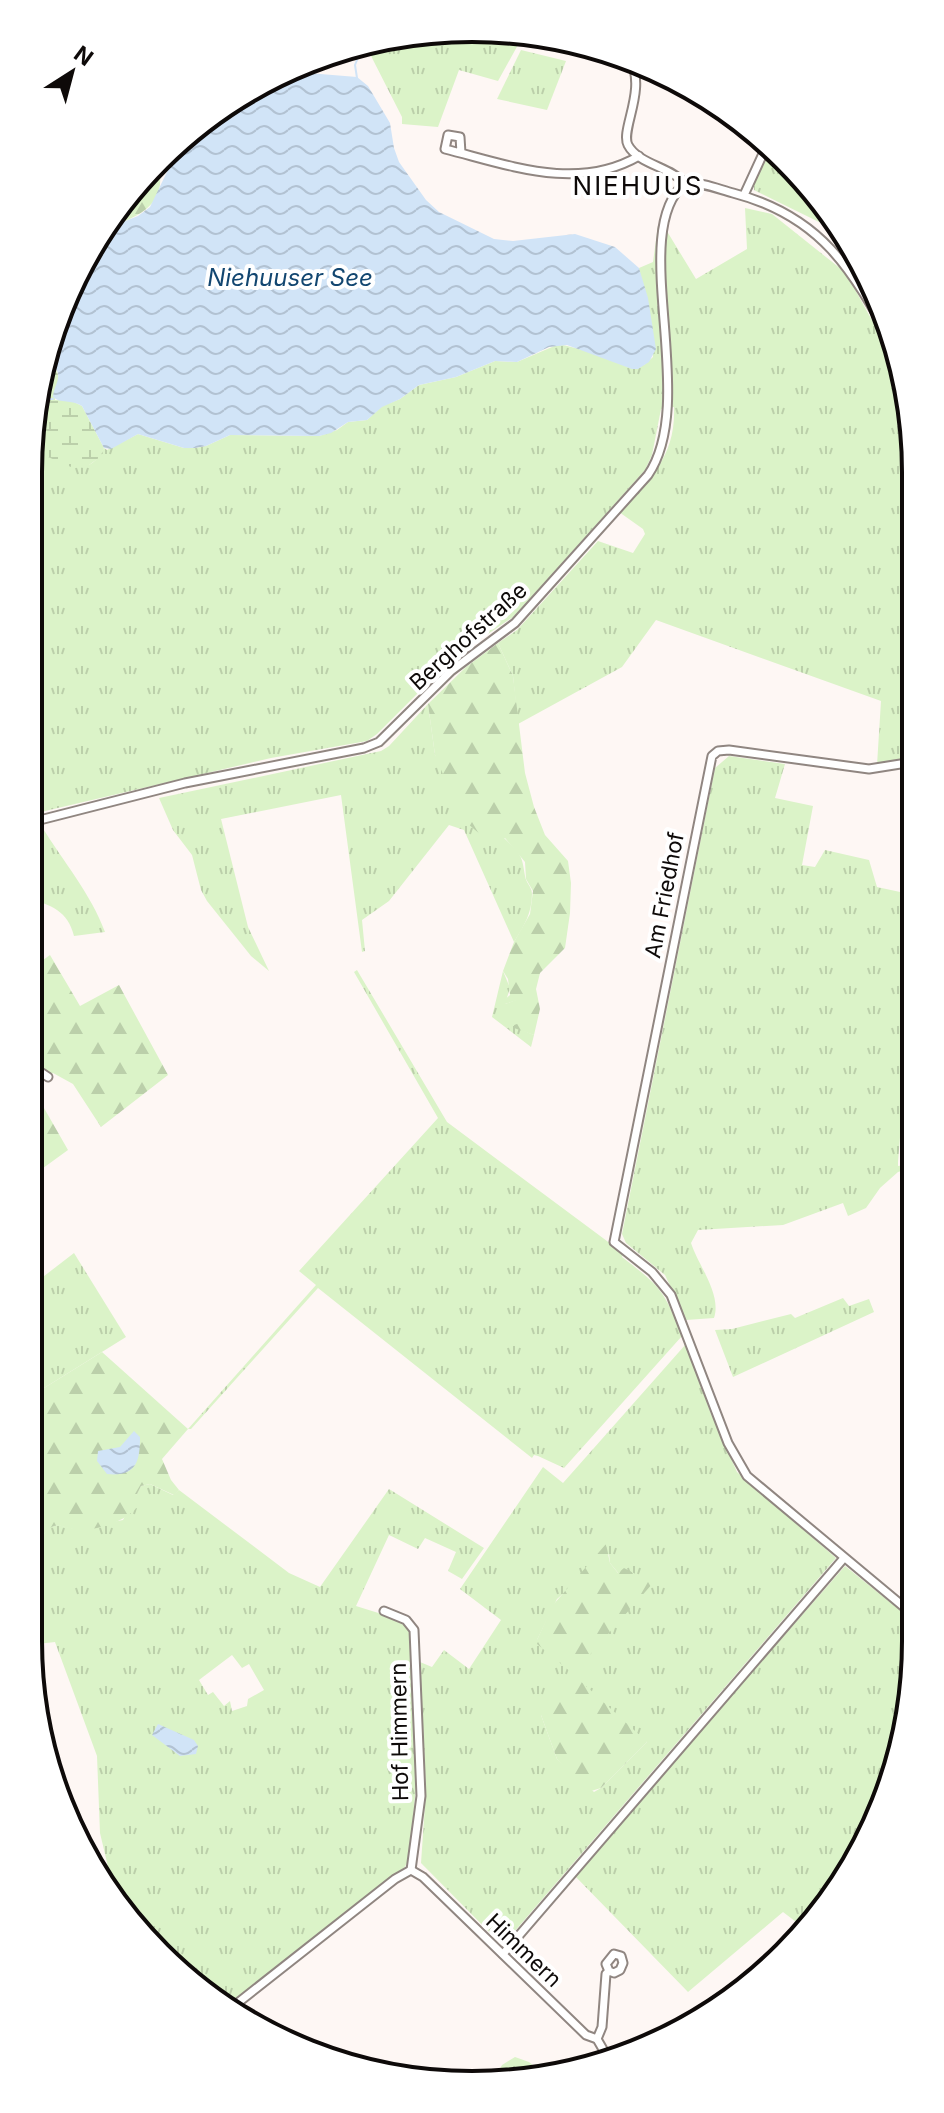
<svg xmlns="http://www.w3.org/2000/svg" width="944" height="2113" font-family="Inter,sans-serif">
<defs>
<pattern id="grass-tufts" width="24" height="20" patternUnits="userSpaceOnUse" patternTransform="scale(2)"><rect width="24" height="20" fill="#dbf3c8"/><path d="M3 7l-1-3M5 7V3M7 7l1-3M15 17l-1-3M17 17v-4M19 17l1-3" fill="none" stroke="#bbcfaa"/></pattern>
<pattern id="forest-firs" width="22" height="20" patternUnits="userSpaceOnUse" patternTransform="scale(2)"><rect width="22" height="20" fill="#dbf3c8"/><path d="M5 1l3.5 6h-7zM16 11l3.5 6h-7z" fill="#bbcfaa"/></pattern>
<pattern id="wetland-marsh" width="20" height="14" patternUnits="userSpaceOnUse" patternTransform="scale(2)"><rect width="20" height="14" fill="#dbf3c8"/><path d="M1 5h8M5 5V1M11 12h8M15 12V8" fill="none" stroke="#bbcfaa"/></pattern>
<pattern id="water-waves" width="16" height="10" patternUnits="userSpaceOnUse" patternTransform="scale(2)"><rect width="16" height="10" fill="#d1e4f7"/><path d="M0 5q4-4 8 0t8 0" fill="none" stroke="#b2c2d2"/></pattern>
</defs>
<rect width="100%" height="100%" fill="#fef7f4"/>
<g fill="url(#grass-tufts)" fill-rule="evenodd">
<polygon points="472,28 526,39 519,43 498,81 459,70 438,127 402,124 402,117 368,50"/>
<polygon points="521,50 566,61 547,110 497,99"/>
<polygon points="771,148 824,201 882,302 887,319 851,255 821,223 754,190 754,182"/>
<path d="M745,208L772,214L846,273L902,375L912,414L913,662L908,674H913V758L877,765L881,701L656,620L622,667L518,724L513,676L498,643L517,630L598,541L633,553L645,534L643,529L619,512C650,479 676,456 674,407L661,409L652,455L645,470L528,601L513,617L454,657L377,734L367,741L271,758L28,815V472L32,450C40,453 49,455 57,459C77,469 92,472 104,448L107,450L138,434L184,448H195L206,446L230,435L319,436L337,430L348,422L367,420L382,406L400,399L419,385L456,377L495,361L517,362L559,344L644,365L653,357L639,268L653,262L658,225L665,228L696,279L747,249Z"/>
<path d="M428,704L435,755L500,838H504C521,854 522,855 525,876C526,883 532,887 532,894C532,913 524,926 514,942L464,830L449,825L389,901L362,920L365,951L362,952L341,795L221,819L248,927L269,971L251,956L207,901L201,890L192,855L173,830L159,798L381,751L389,746Z"/>
<path d="M729,756L785,764L775,798L813,806L802,865L815,867L825,850L869,860L877,887L914,895V1087L904,1088L898,1162V1166L914,1164L915,1167L898,1172L880,1188L866,1208L848,1216L843,1203L783,1225L698,1230L691,1243C698,1265 722,1294 714,1318L686,1320L665,1275L626,1243L622,1234L715,768Z"/>
<path d="M42,827C63,861 91,894 105,932L74,936C68,911 51,905 28,898V830Z"/>
<path d="M357,970L447,1122L615,1247L623,1254L622,1257C661,1287 664,1290 682,1336L564,1468L538,1456L534,1455L532,1458L527,1454L318,1288L191,1429H188L316,1285L299,1271L438,1118L354,972Z"/>
<path d="M503,971L510,988L505,1004L521,998C525,1008 519,1019 522,1030L534,1035L531,1047L492,1017Z"/>
<polygon points="74,1253 126,1337 28,1398 28,1294 39,1280"/>
<polygon points="843,1298 849,1306 869,1299 874,1312 733,1377 715,1330 732,1329 791,1314 795,1318"/>
<path d="M686,1344L711,1414L737,1472L836,1558L508,1939L501,1944L421,1863L426,1791L420,1662L432,1667L444,1650L469,1669L501,1620L460,1589L543,1467L563,1483ZM609,1554L610,1563L619,1574L537,1640L557,1599ZM541,1715L647,1742L601,1788L594,1792L557,1759Z"/>
<path d="M150,1484L173,1495L179,1490L289,1573L320,1587L389,1489L484,1548L462,1579L448,1571L456,1552L425,1538L418,1549L389,1535L356,1606L404,1621L411,1631L416,1787L409,1860L404,1868L226,2006L179,1967L176,1961L172,1962L138,1933L114,1892L100,1833L97,1756L55,1642L29,1645L28,1641V1535L35,1530L40,1538L50,1527L58,1525L75,1529L123,1520L141,1486ZM232,1655L242,1668L249,1664L264,1690L248,1699L247,1706L232,1711L230,1701L224,1706L213,1692L208,1695L199,1680Z"/>
<polygon points="845,1566 916,1623 916,1641 882,1810 808,1931 783,1912 688,1992 574,1875"/>
<polygon points="515,2057 529,2062 547,2077 495,2077 502,2065"/>
</g>
<g fill="url(#forest-firs)">
<path d="M157,159C169,200 147,213 113,226Z"/>
<polygon points="498,643 513,676 525,773 534,807 545,835 568,861 571,883 570,913 565,948 540,973 536,989 540,1009 534,1035 514,1028 514,1025 520,1023 521,999 505,1004 503,1001 510,995 508,979 503,971 514,942 530,914 533,891 526,879 525,862 505,838 493,842 487,840 461,818 435,755 428,704 466,667"/>
<polygon points="50,955 80,1006 119,985 168,1075 101,1127 73,1084 53,1073 32,1087 68,1150 28,1179 28,971"/>
<path d="M102,1352L188,1429L162,1459L171,1480L179,1490L174,1495L150,1484L141,1486L136,1496L137,1507C125,1523 92,1532 73,1529C66,1528 60,1524 54,1526C48,1528 44,1534 40,1539L28,1519V1398Z"/>
<polygon points="606,1544 610,1563 618,1573 624,1568 653,1583 573,1674 647,1742 601,1788 588,1792 557,1759 541,1715 546,1703 572,1673 537,1644 537,1640 553,1605"/>
</g>
<path fill="url(#wetland-marsh)" d="M50,363C63,373 58,385 55,400H70L82,406L104,448L100,457L85,468L71,467L32,450Z"/>
<g fill="url(#water-waves)">
<path d="M308,73L357,77L368,86L390,123L394,148L399,162L426,200L439,212L494,239L513,241L575,234L615,247L639,268L648,298L656,349L649,362L638,369H632L567,345L549,347L517,362L495,361L456,377L419,385L400,399L382,407L367,420L348,422L331,433L319,436L230,435L206,446L195,448H184L138,434L111,449L104,448L82,406C72,399 60,404 53,397C54,383 66,375 50,363L62,303L113,226L138,216L150,207L181,143L273,81Z"/>
<path d="M134,1431L140,1437C140,1462 136,1477 107,1474L97,1461L98,1451L120,1447Z"/>
<polygon points="158,1724 194,1740 198,1746 196,1754 180,1756 152,1735"/>
</g>
<g fill="none" stroke-linecap="round" stroke-linejoin="round">
<g stroke="#d1e4f7" stroke-width="2">
<polyline points="357,78 355,65 361,50"/>
<polyline points="42,399 53,399"/>
</g>
<g stroke="#908681" stroke-width="11">
<g id="minor">
<path d="M630,59C647,90 620,130 628,145C638,164 670,167 685,183C702,182 718,189 733,193C822,216 852,270 893,344"/>
<path d="M461,153L460,137L448,135L445,149C509,165 577,192 639,156"/>
<polyline points="744,195 767,145"/>
<polyline points="913,762 869,769 729,750 718,751 712,756 614,1242 652,1272 671,1295 728,1443 747,1476 916,1617"/>
<path d="M28,823L185,783L364,748L379,742L451,671L515,623L648,475C700,399 626,232 685,183"/>
<polyline points="28,1084 42,1073 48,1077"/>
<polyline points="384,1611 406,1620 414,1630 421,1796 411,1870"/>
<polyline points="411,1870 423,1877 586,2035 597,2039 608,2058"/>
<polyline points="503,1954 844,1558"/>
<polyline points="230,2009 395,1879 411,1870"/>
<polyline points="597,2039 602,2027 606,1974 609,1971 614,1973 620,1970 623,1963 621,1956 614,1954 606,1964 609,1971"/>
</g>
</g>
<use href="#minor" stroke="#fff" stroke-width="7"/>
</g>
<g text-anchor="middle" dominant-baseline="central" stroke-width="8" stroke-linejoin="round" paint-order="stroke">
<g font-size="22" fill="#0e0a09" stroke="#fff">
<text transform="translate(468 636) rotate(-42)">Berghofstraße</text>
<text transform="translate(664 895) rotate(-79)">Am Friedhof</text>
<text transform="translate(399 1732) rotate(-91)">Hof Himmern</text>
<text transform="translate(524 1950) rotate(44)">Himmern</text>
</g>
<g font-size="24" font-style="italic" fill="#124670" stroke="#fff">
<text x="290" y="277">Niehuuser See</text>
</g>
<g font-size="26" letter-spacing="2" fill="#0e0a09" stroke="#fff">
<text x="638" y="185">NIEHUUS</text>
</g>
</g>
<path d="M0 0H944V2113H0ZM472 42H472A430 430 0 0 1 902 472V1641A430 430 0 0 1 472 2071H472A430 430 0 0 1 42 1641V472A430 430 0 0 1 472 42Z" fill="#fff" fill-rule="evenodd"/>
<path fill="none" stroke="#0e0a09" stroke-width="4" d="M472 42H472A430 430 0 0 1 902 472V1641A430 430 0 0 1 472 2071H472A430 430 0 0 1 42 1641V472A430 430 0 0 1 472 42Z"/>
<g transform="translate(72 72) rotate(36)" stroke="#ffffff" stroke-width="6" paint-order="stroke">
<path d="M0-6L14 30L0 20L-14 30Z" fill="#0e0a09"/>
<text y="-12" font-size="22" font-weight="bold" text-anchor="middle" fill="#0e0a09">N</text>
</g>
</svg>
